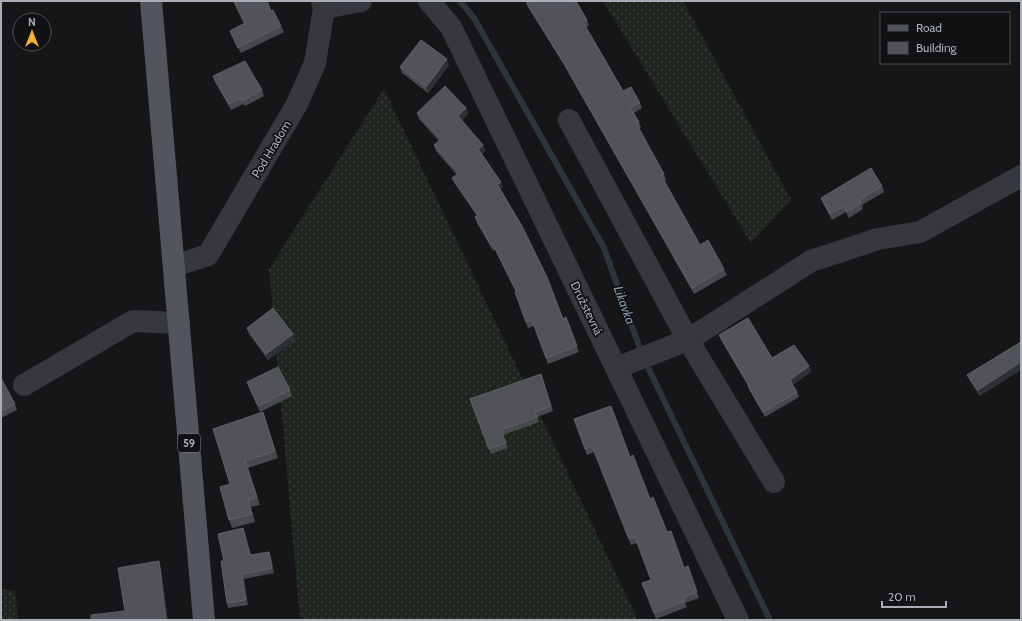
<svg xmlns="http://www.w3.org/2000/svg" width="1022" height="621" font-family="Cabin,sans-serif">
<defs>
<pattern id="grass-dots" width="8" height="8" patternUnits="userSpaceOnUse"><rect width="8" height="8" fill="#1e261f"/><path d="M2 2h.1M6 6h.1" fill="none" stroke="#3c433d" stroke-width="1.8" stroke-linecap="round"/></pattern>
</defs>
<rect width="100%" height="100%" fill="#161618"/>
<g fill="url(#grass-dots)">
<polygon points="603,1 683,1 791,200 751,243"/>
<polygon points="384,89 638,620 300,620 269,269"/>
<polygon points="1,589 15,591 18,620 1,620"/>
</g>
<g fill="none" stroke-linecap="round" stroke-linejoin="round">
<polyline stroke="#2c353c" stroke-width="6" points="460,1 474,18 604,248 643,357 770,620"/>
<g stroke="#37383d" stroke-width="22">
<polyline points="429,1 451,27 738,620"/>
<polyline points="324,8 361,1"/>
<polyline points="569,120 688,340 616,368"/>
<polyline points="174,266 208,255 297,104 315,63 324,8 322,1"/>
<polyline points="24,385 133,321 179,323"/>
<polyline points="774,482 688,340 811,261 878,239 920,232 1021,176"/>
</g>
<polyline stroke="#53555c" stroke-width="22" points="151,1 204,620"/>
</g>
<g fill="#47494d">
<polygon points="233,1 267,1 271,11 281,26 284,32 241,53 232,36 230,31 244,24"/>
<polygon points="525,1 568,1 569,3 587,20 589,26 586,27 623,91 640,103 642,108 634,113 639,122 641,128 639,129 664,174 666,180 664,181 700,245 724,269 727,275 694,294 564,65 529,9"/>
<polygon points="449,65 428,93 402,73 400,67"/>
<polygon points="213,76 262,90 264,96 245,106 243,104 231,110 215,82"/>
<polygon points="466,108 468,114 462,120 483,145 485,151 482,154 503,187 500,189 563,319 566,317 579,352 548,364 534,326 528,328 515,292 516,292 495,250 493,251 477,223 475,217 477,216 455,184 452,178 457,175 436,151 434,145 439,141 419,119 417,113"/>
<polygon points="882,186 884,192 862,205 863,209 849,218 846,212 832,220 823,203 821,198"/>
<polygon points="247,328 295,340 268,360 249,334"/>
<polygon points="719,335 772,358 809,366 811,372 792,385 797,392 799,397 765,417 750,391 748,386 721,340"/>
<polygon points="1021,342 980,396 970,381 967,375"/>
<polygon points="541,374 553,411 537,417 539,422 503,435 508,448 491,454 470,399"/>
<polygon points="1,378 15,404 17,410 1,418"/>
<polygon points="247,382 290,390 292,396 260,412"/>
<polygon points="263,412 278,458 248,468 260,505 251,507 255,522 232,528 229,520 230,484"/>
<polygon points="574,419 630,457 684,568 688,566 699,598 685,603 687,607 656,619 642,583 651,580 637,543 631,545 594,452 587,455"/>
<polygon points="243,528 251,555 271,557 274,573 244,579 248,605 228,608 227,603"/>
</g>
<g fill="#2f3033">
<polygon points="447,59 449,65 428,93 426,87"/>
<polygon points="466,108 468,114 461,121 458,116"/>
<polygon points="483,145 485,151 481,155 478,149"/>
<polygon points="501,182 503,187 499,190 497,184"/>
<polygon points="293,334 295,340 268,360 266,354"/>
<polygon points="1021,362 1021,370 980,396 978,390"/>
<polygon points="809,366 811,372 792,385 790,380"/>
<polygon points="248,500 251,507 255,522 252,514"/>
<polygon points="243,528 245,533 252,561 250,555"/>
<polygon points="269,552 271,557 274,573 272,568"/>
<polygon points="159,561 161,567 168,620 166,620"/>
<polygon points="242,574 244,579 248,605 246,600"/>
</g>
<g fill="#525359" stroke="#5f6168">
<polygon points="234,1 267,1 271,11 273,10 281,26 238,48 230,31 245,23"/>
<polygon points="526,1 568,1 569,3 571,1 576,1 587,20 583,22 623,91 631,87 640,103 630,108 639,122 636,123 664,174 661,175 700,245 708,240 724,269 692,288 562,60"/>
<polygon points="421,40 447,59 426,87 400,67"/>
<polygon points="245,61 262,90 242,101 241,98 229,104 213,76"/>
<polygon points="445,86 466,108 458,116 483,145 478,149 501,182 497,184 522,226 547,277 563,319 566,317 577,346 546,358 532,320 526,322 515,292 516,291 493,244 491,245 475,217 478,215 452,178 459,173 434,145 441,139 417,113"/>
<polygon points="871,168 882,186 859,200 861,203 847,212 844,206 830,214 821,198"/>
<polygon points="273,308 293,334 266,354 247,328"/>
<polygon points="748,318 772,358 794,345 809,366 790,380 797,392 763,412 748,386 749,385 719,335"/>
<polygon points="1021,342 1021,362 978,390 967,375"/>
<polygon points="278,367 290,390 258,406 247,382"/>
<polygon points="541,374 551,406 535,412 537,417 501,430 506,443 489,449 470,399"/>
<polygon points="1,378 15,404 1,411"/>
<polygon points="611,406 630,457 633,455 650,499 653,497 667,532 671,531 684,568 688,566 697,592 683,597 685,601 654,613 642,583 651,580 635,537 629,539 592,446 585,449 574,419"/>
<polygon points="263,412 275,451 245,461 257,497 248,500 252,514 229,520 220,487 230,484 213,429"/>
<polygon points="243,528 250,555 269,552 272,568 242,574 246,600 227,603 221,561 224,561 218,534"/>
<polygon points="159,561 166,620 91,620 91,615 125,611 118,568"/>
</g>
<g text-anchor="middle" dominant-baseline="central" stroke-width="3.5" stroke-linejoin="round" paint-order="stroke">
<rect fill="#111113" stroke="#7b7e86" stroke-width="1" x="178" y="434" width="22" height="18" rx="3"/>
<g font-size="11" font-weight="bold" fill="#a8adb8">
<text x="189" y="443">59</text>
</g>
<g font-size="12" fill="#a8adb8" stroke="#111113">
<text transform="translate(271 149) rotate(-59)">Pod Hradom</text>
<text transform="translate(587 308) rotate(64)">Družstevná</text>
</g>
<g font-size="13" font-style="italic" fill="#7f9bb3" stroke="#111113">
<text transform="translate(625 305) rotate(70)">Likavka</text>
</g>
</g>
<rect width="1022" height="621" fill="none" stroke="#a8adb8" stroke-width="4"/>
<rect x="880" y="12" width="130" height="52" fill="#111113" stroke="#4d4f55"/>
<rect x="888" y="25" width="20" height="6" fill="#53555c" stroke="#4d4f55"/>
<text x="916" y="32" font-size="12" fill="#a8adb8">Road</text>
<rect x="888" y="42" width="20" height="12" fill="#525359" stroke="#4d4f55"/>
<text x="916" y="52" font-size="12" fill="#a8adb8">Building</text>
<g transform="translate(32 32)"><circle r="19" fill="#111113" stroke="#4d4f55"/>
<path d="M0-3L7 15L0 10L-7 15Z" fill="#f2b134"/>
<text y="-6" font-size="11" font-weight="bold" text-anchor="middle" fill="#a8adb8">N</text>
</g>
<path d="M882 601v6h64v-6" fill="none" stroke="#a8adb8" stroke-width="2"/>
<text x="888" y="601" font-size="12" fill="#a8adb8" stroke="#111113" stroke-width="3" paint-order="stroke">20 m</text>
</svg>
